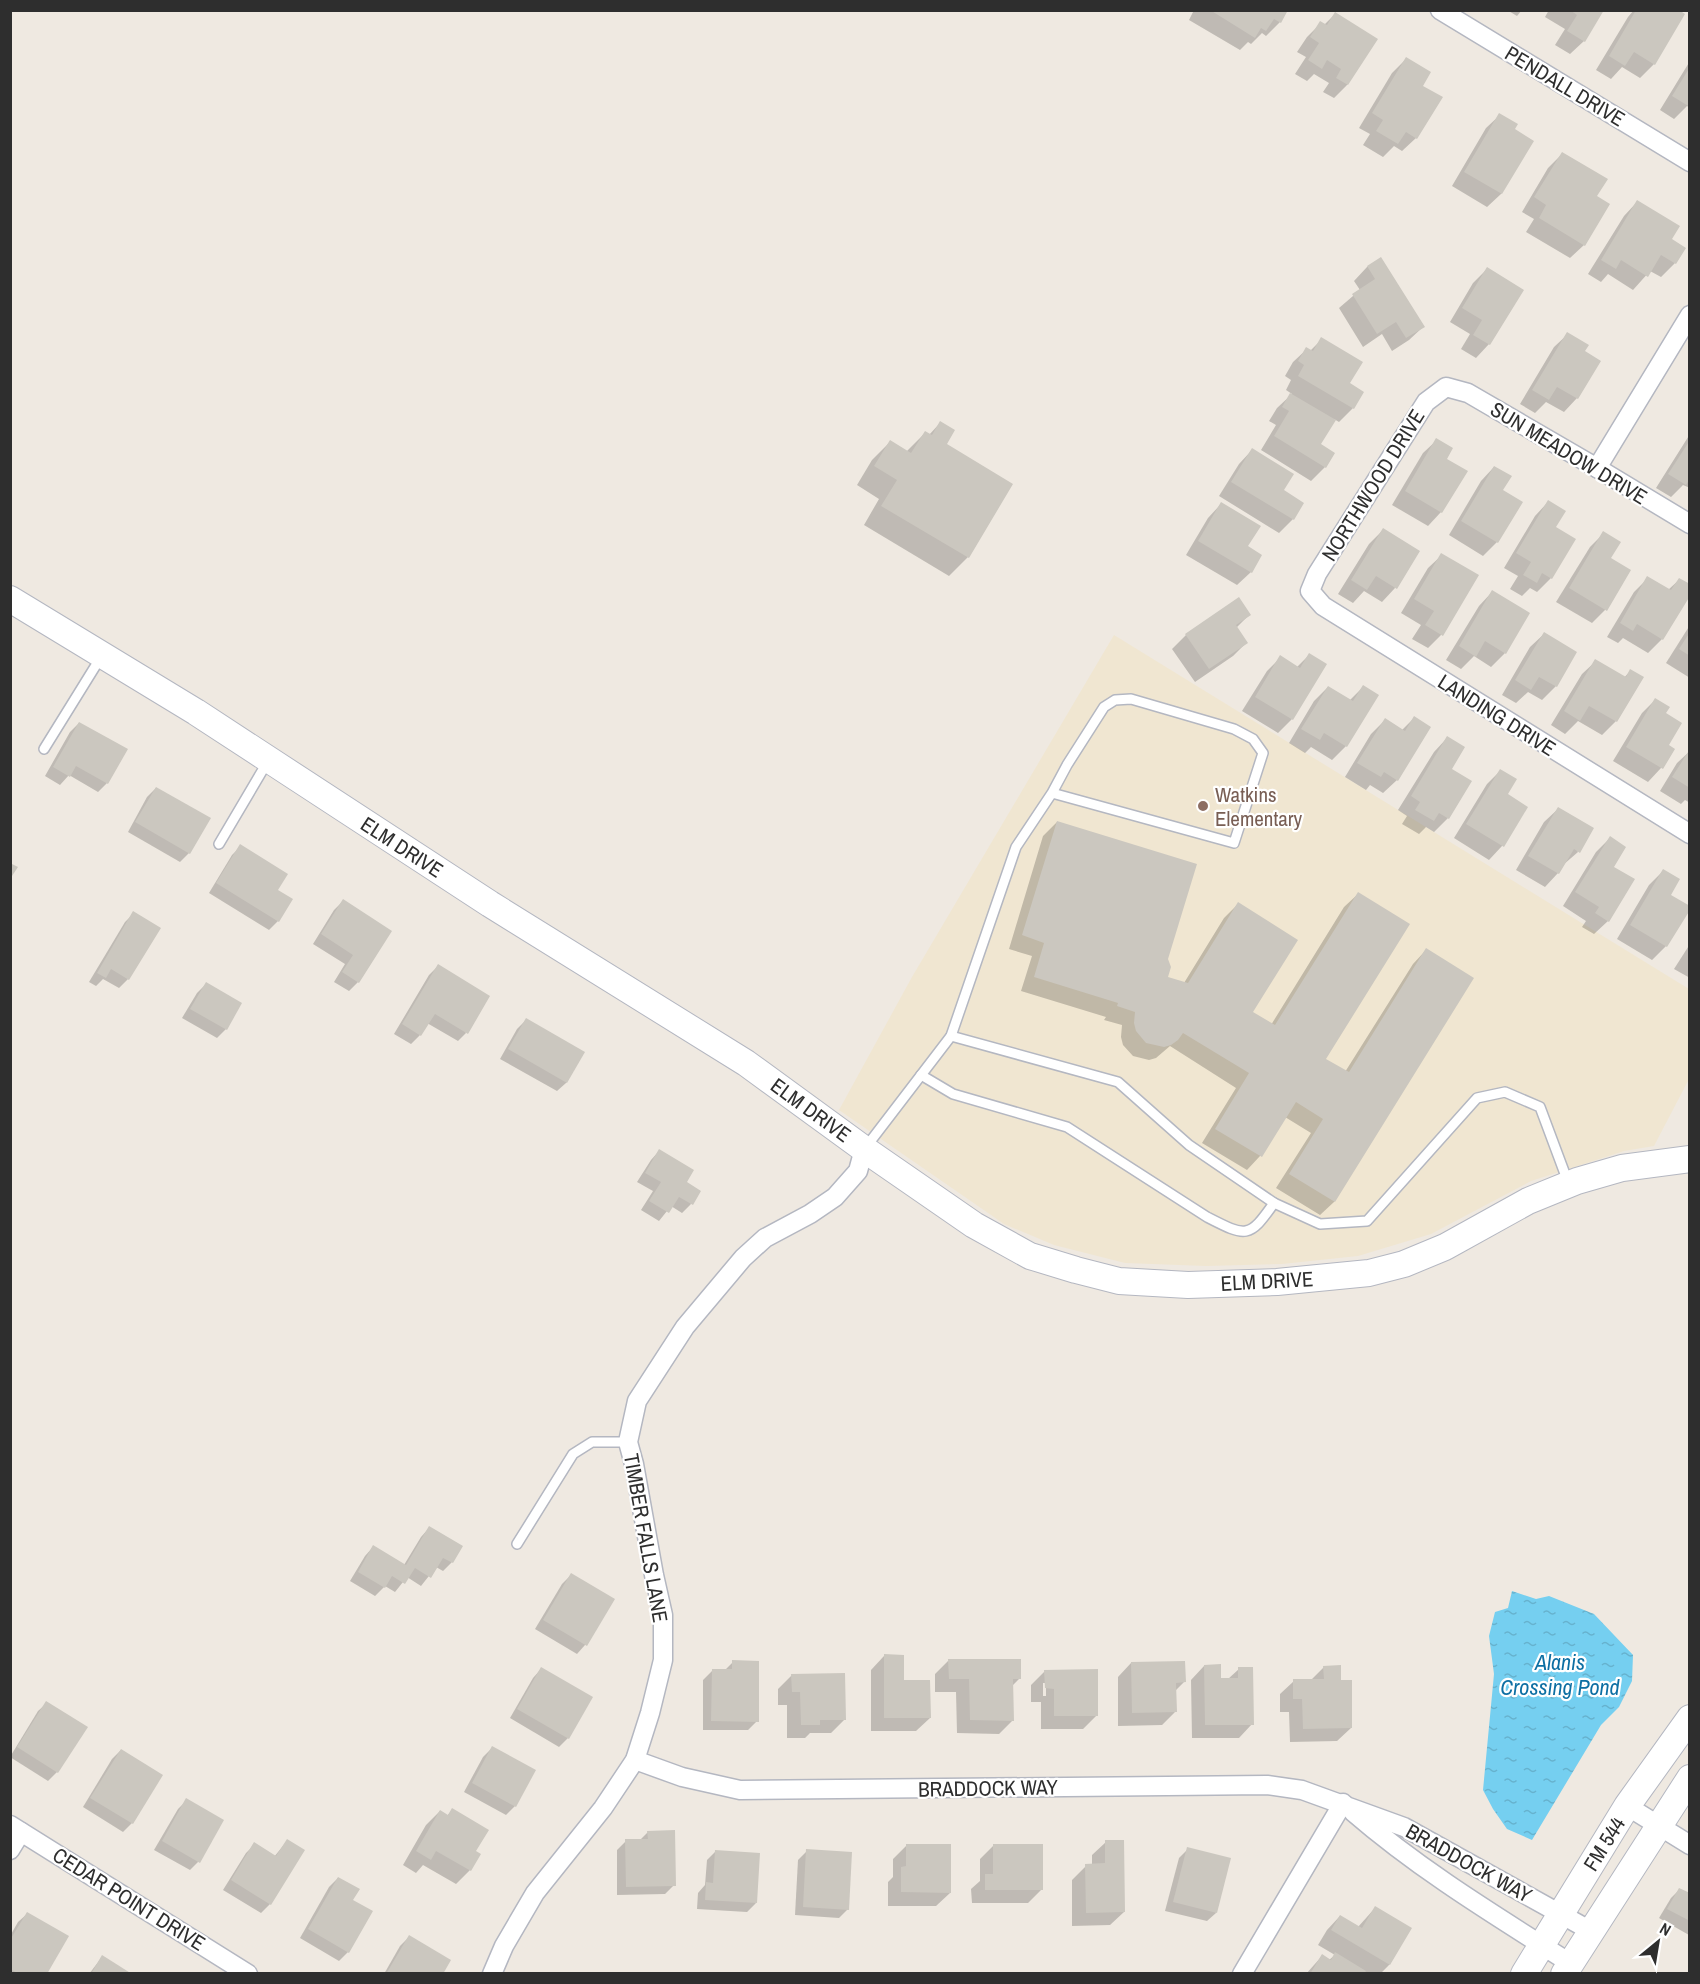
<svg xmlns="http://www.w3.org/2000/svg" width="1700" height="1984" font-family="'Archivo Narrow',sans-serif">
<defs>
<pattern id="water-ripples" width="26" height="14" patternUnits="userSpaceOnUse" patternTransform="scale(1.5)"><rect width="26" height="14" fill="#75cff0"/><path d="M2 4q2-2 4 0t4 0M15 11q2-2 4 0t4 0" fill="none" stroke="#66b2ce"/></pattern>
</defs>
<rect width="100%" height="100%" fill="#efe9e1"/>
<polygon fill="#f0e6d1" points="1114,635 1689,989 1689,1079 1654,1146 1624,1151 1531,1181 1431,1234 1358,1256 1282,1264 1206,1266 1125,1263 1054,1245 1004,1224 839,1110 912,977"/>
<polygon fill="url(#water-ripples)" points="1512,1591 1536,1599 1549,1596 1594,1614 1633,1655 1632,1681 1619,1707 1601,1725 1532,1840 1507,1829 1493,1809 1483,1790 1494,1674 1489,1636 1495,1612 1508,1608"/>
<g fill="#0003" fill-rule="evenodd">
<polygon points="1194,10 1286,10 1280,22 1266,36 1262,33 1251,44 1248,42 1240,50 1189,20"/>
<polygon points="1507,10 1522,10 1517,16"/>
<polygon points="1549,10 1602,10 1584,41 1570,54 1555,45 1565,29 1545,17"/>
<polygon points="1634,10 1676,10 1654,64 1640,78 1622,67 1611,79 1596,70 1628,17"/>
<polygon points="1335,14 1375,39 1347,85 1334,98 1323,92 1329,83 1314,74 1307,81 1295,74 1306,57 1297,52 1307,37 1321,23 1324,25"/>
<polygon points="1406,59 1421,86 1416,138 1402,151 1394,146 1383,157 1363,145 1370,134 1359,128 1392,73"/>
<polygon points="1690,61 1690,108 1687,106 1674,119 1660,110"/>
<polygon points="1500,115 1513,130 1532,141 1501,194 1487,207 1452,186 1486,128"/>
<polygon points="1562,154 1595,197 1584,245 1570,258 1526,232 1534,219 1522,212 1548,168"/>
<polygon points="1637,202 1670,240 1684,248 1675,263 1661,277 1650,271 1633,290 1608,274 1601,282 1588,274 1624,216"/>
<polygon points="1380,259 1423,327 1409,340 1392,351 1382,334 1363,347 1339,308 1360,290 1354,281 1367,267"/>
<polygon points="1487,269 1489,344 1476,358 1461,349 1470,334 1450,322 1473,283"/>
<polygon points="1568,334 1583,352 1577,398 1564,412 1546,402 1535,413 1520,404 1554,347"/>
<polygon points="1322,339 1348,384 1353,408 1339,422 1334,419 1319,445 1325,467 1311,481 1261,450 1276,425 1269,421 1277,408 1292,394 1286,390 1291,380 1285,376 1293,362 1307,349 1310,351"/>
<polygon points="940,423 968,557 949,576 864,525 879,499 857,485 872,460 890,442 906,452 925,433 929,435"/>
<polygon points="1690,434 1690,488 1683,485 1671,497 1656,488"/>
<polygon points="1437,440 1445,460 1441,512 1428,526 1392,505 1423,453"/>
<polygon points="1252,450 1282,491 1302,504 1293,519 1279,533 1219,496 1239,464"/>
<polygon points="1494,467 1501,491 1497,542 1483,556 1449,535 1481,481"/>
<polygon points="1548,502 1554,528 1574,539 1551,578 1537,592 1530,588 1522,596 1510,589 1518,576 1504,568 1535,516"/>
<polygon points="1221,504 1246,547 1251,572 1237,585 1186,555 1208,518"/>
<polygon points="1383,530 1395,588 1382,602 1364,591 1353,603 1338,594 1369,544"/>
<polygon points="1604,533 1609,559 1605,610 1592,623 1556,602 1590,547"/>
<polygon points="1442,555 1441,635 1428,648 1412,639 1421,625 1401,613 1428,568"/>
<polygon points="1648,578 1668,590 1679,580 1662,639 1648,653 1623,638 1618,643 1607,637 1634,592"/>
<polygon points="1492,592 1505,653 1491,667 1474,656 1461,669 1446,660 1479,606"/>
<polygon points="1249,615 1236,628 1246,643 1233,656 1195,682 1172,649 1186,635"/>
<polygon points="1690,625 1690,678 1666,663"/>
<polygon points="1544,634 1556,686 1542,700 1528,692 1516,703 1502,695 1530,647"/>
<polygon points="1309,655 1292,719 1278,733 1242,711 1267,671 1281,657 1297,667"/>
<polygon points="1596,661 1624,678 1630,671 1616,721 1602,735 1578,721 1565,734 1551,725 1582,674"/>
<polygon points="1328,687 1349,701 1363,687 1377,696 1346,746 1332,760 1311,747 1305,753 1289,743 1314,701"/>
<polygon points="1655,700 1664,714 1667,746 1673,750 1661,768 1648,782 1613,761 1642,713"/>
<polygon points="1414,718 1397,780 1383,793 1370,785 1366,790 1345,777 1371,734 1385,720 1402,730"/>
<polygon points="79,723 107,783 98,792 69,775 60,785 45,776 70,732"/>
<polygon points="1447,738 1450,769 1448,818 1434,832 1426,827 1419,834 1402,824 1407,816 1398,810 1434,752"/>
<polygon points="1690,751 1690,803 1685,800 1681,804 1660,791 1677,763"/>
<polygon points="1500,771 1506,795 1526,807 1502,846 1489,860 1454,838 1487,784"/>
<polygon points="156,788 189,853 180,862 128,832 147,797"/>
<polygon points="1558,809 1578,852 1563,865 1558,873 1545,887 1516,870 1544,822"/>
<polygon points="1057,822 1167,959 1166,978 1184,983 1224,918 1238,904 1251,1012 1271,1025 1344,907 1358,894 1324,1059 1345,1072 1413,964 1426,950 1472,978 1334,1202 1320,1215 1276,1188 1311,1133 1285,1117 1260,1156 1247,1170 1202,1143 1236,1088 1170,1046 1156,1058 1149,1060 1133,1056 1123,1045 1121,1037 1122,1025 1104,1020 1106,1017 1021,991 1032,956 1009,949 1043,836"/>
<polygon points="1610,838 1612,867 1608,921 1594,934 1582,927 1586,921 1563,906 1596,852"/>
<polygon points="241,846 276,891 278,921 269,930 209,893 232,855"/>
<polygon points="1663,871 1669,896 1689,908 1666,946 1652,960 1617,939 1649,885"/>
<polygon points="343,901 358,982 349,991 334,982 345,964 313,944 334,910"/>
<polygon points="134,913 128,979 119,988 103,979 96,986 89,982 125,922"/>
<polygon points="1690,944 1690,978 1674,969"/>
<polygon points="438,966 466,1033 458,1041 427,1023 420,1035 411,1044 394,1034 429,975"/>
<polygon points="206,984 226,1029 217,1038 182,1018 197,993"/>
<polygon points="526,1020 583,1053 566,1083 557,1091 500,1059 517,1029"/>
<polygon points="659,1151 685,1183 691,1204 682,1213 671,1206 659,1221 641,1210 653,1191 637,1182 651,1160"/>
<polygon points="429,1528 461,1546 452,1562 443,1571 436,1567 421,1586 407,1577 395,1592 385,1586 375,1596 350,1581 365,1556 373,1547 404,1565 421,1537"/>
<polygon points="571,1575 613,1600 585,1645 577,1654 535,1629 562,1584"/>
<polygon points="884,1656 930,1718 916,1731 871,1731 871,1670"/>
<polygon points="948,1661 1020,1678 1012,1686 1013,1720 999,1734 957,1733 956,1692 935,1692 935,1674"/>
<polygon points="733,1662 757,1721 748,1730 703,1730 703,1680 712,1671 724,1671"/>
<polygon points="1131,1663 1184,1682 1175,1691 1175,1712 1162,1725 1118,1726 1118,1677"/>
<polygon points="1204,1666 1220,1679 1228,1679 1239,1669 1252,1724 1239,1738 1192,1738 1191,1680"/>
<polygon points="1324,1667 1340,1682 1351,1728 1337,1741 1290,1742 1289,1712 1280,1712 1280,1694 1294,1681 1311,1680"/>
<polygon points="541,1669 568,1738 559,1747 510,1718 533,1678"/>
<path d="M1045,1671L1097,1715L1083,1729H1041V1702H1031V1685ZM1043,1683H1046V1696H1043Z"/>
<polygon points="792,1675 845,1719 831,1733 810,1733 805,1738 787,1738 787,1705 778,1705 778,1689"/>
<polygon points="47,1703 57,1772 48,1781 10,1757 38,1711"/>
<polygon points="492,1748 515,1806 506,1815 464,1792 483,1757"/>
<polygon points="121,1750 132,1823 123,1832 83,1807 112,1759"/>
<polygon points="187,1800 198,1862 190,1870 154,1850 178,1809"/>
<polygon points="452,1810 474,1851 470,1870 456,1884 423,1865 416,1873 403,1865 426,1825 440,1811 447,1816"/>
<polygon points="648,1832 674,1885 665,1894 617,1895 617,1850 626,1841 640,1840"/>
<polygon points="287,1841 270,1904 261,1913 223,1890 246,1853 255,1844 274,1857"/>
<polygon points="1106,1842 1124,1912 1110,1925 1072,1926 1072,1880 1086,1866 1092,1865 1092,1855"/>
<polygon points="907,1845 950,1893 936,1906 888,1906 888,1882 893,1877 893,1859"/>
<polygon points="994,1845 1042,1889 1028,1903 972,1903 971,1889 980,1881 980,1859"/>
<polygon points="1188,1849 1216,1913 1207,1921 1165,1911 1179,1858"/>
<polygon points="807,1851 848,1909 839,1918 795,1915 798,1860"/>
<polygon points="715,1852 756,1903 747,1912 697,1909 698,1893 705,1885 707,1860"/>
<polygon points="338,1878 351,1901 348,1952 339,1961 300,1938 329,1887"/>
<polygon points="1680,1889 1690,1895 1689,1935 1659,1918 1671,1898"/>
<polygon points="1375,1908 1410,1929 1389,1965 1380,1974 1367,1974 1364,1971 1362,1974 1306,1974 1322,1956 1329,1960 1335,1955 1318,1945 1327,1930 1340,1916 1358,1927"/>
<polygon points="27,1914 46,1974 10,1974 10,1936 18,1922"/>
<polygon points="409,1937 441,1974 384,1974 400,1946"/>
<polygon points="102,1957 129,1974 89,1974"/>
</g>
<g fill="#cbc7bf">
<polygon points="1210,10 1288,10 1281,23 1274,19 1266,31 1261,28 1255,38"/>
<polygon points="1570,10 1604,10 1585,42 1567,31 1577,15"/>
<polygon points="1636,10 1679,10 1685,14 1655,65 1634,52 1625,66 1609,56"/>
<polygon points="1335,12 1378,39 1348,85 1336,78 1341,69 1327,60 1322,69 1308,60 1319,43 1310,37 1320,21 1327,25"/>
<polygon points="1406,57 1431,72 1423,86 1443,97 1417,139 1406,132 1398,144 1376,131 1383,120 1372,113"/>
<polygon points="1690,67 1690,107 1672,96"/>
<polygon points="1499,113 1518,124 1515,129 1534,141 1502,194 1464,172"/>
<polygon points="1562,152 1608,179 1597,196 1610,204 1585,246 1539,218 1546,205 1534,197"/>
<polygon points="1637,200 1680,226 1672,239 1686,248 1676,264 1661,255 1648,277 1621,260 1616,269 1601,260"/>
<polygon points="1381,257 1425,327 1406,338 1396,322 1377,334 1352,294 1375,279 1367,266"/>
<polygon points="1487,267 1524,290 1490,345 1473,335 1482,320 1462,308"/>
<polygon points="1567,332 1589,345 1585,351 1601,361 1578,399 1557,387 1549,400 1532,390"/>
<polygon points="1321,337 1363,362 1350,383 1364,392 1354,409 1298,376 1304,365 1298,361 1306,347 1313,351"/>
<polygon points="1290,393 1336,420 1321,444 1335,453 1326,468 1274,436 1289,411 1282,407"/>
<polygon points="940,421 955,430 947,444 1013,484 969,558 881,506 897,480 874,466 890,440 911,453 925,431 932,435"/>
<polygon points="1436,438 1453,448 1447,459 1468,471 1442,513 1405,491"/>
<polygon points="1690,440 1690,478 1686,485 1668,474"/>
<polygon points="1252,448 1294,474 1284,490 1304,503 1294,520 1231,482"/>
<polygon points="1494,466 1512,476 1503,490 1523,502 1498,543 1461,521"/>
<polygon points="1548,500 1566,511 1556,527 1576,539 1552,579 1542,573 1537,583 1523,575 1531,562 1516,553"/>
<polygon points="1221,502 1261,526 1248,546 1262,555 1252,573 1198,541"/>
<polygon points="1383,528 1420,551 1397,589 1376,576 1367,590 1351,580"/>
<polygon points="1603,531 1621,542 1611,558 1631,570 1607,611 1569,588"/>
<polygon points="1441,553 1479,575 1443,636 1425,625 1434,611 1414,599"/>
<polygon points="1647,576 1671,590 1679,578 1690,584 1690,596 1663,640 1637,624 1633,631 1620,623"/>
<polygon points="1492,590 1530,613 1506,654 1485,641 1476,657 1459,646"/>
<polygon points="1239,597 1251,615 1236,625 1248,643 1209,669 1185,634"/>
<polygon points="1544,632 1577,652 1557,687 1539,677 1531,690 1515,680"/>
<polygon points="1690,632 1690,656 1679,649"/>
<polygon points="1309,653 1327,664 1293,720 1255,697 1280,655 1300,668"/>
<polygon points="1595,659 1626,677 1630,669 1644,677 1617,722 1589,706 1580,721 1564,711"/>
<polygon points="1363,685 1379,695 1347,747 1324,733 1320,740 1301,729 1328,686 1353,701"/>
<polygon points="1655,698 1670,707 1666,713 1682,723 1669,745 1675,749 1663,769 1626,747"/>
<polygon points="1414,716 1431,727 1398,781 1384,772 1381,777 1357,763 1385,718 1405,731"/>
<polygon points="79,722 128,749 108,784 76,766 70,777 53,767"/>
<polygon points="1447,736 1465,747 1452,769 1472,781 1449,819 1439,813 1434,821 1415,810 1420,802 1411,796"/>
<polygon points="1690,749 1690,788 1672,777"/>
<polygon points="1500,769 1517,779 1508,794 1528,807 1504,847 1466,824"/>
<polygon points="156,787 211,818 190,854 135,822"/>
<polygon points="1558,807 1594,828 1580,853 1574,849 1559,874 1528,856"/>
<polygon points="1057,821 1197,864 1168,959 1171,967 1168,977 1188,983 1238,902 1298,940 1253,1012 1275,1025 1358,892 1410,924 1326,1059 1349,1072 1426,948 1474,978 1335,1202 1289,1174 1323,1119 1296,1102 1262,1157 1215,1129 1249,1073 1183,1033 1178,1040 1171,1045 1164,1047 1146,1043 1136,1031 1134,1023 1135,1012 1117,1006 1118,1003 1034,977 1044,943 1022,935"/>
<polygon points="1610,836 1626,847 1614,867 1635,879 1609,922 1595,913 1599,907 1575,892"/>
<polygon points="240,844 288,874 278,890 293,899 279,922 216,883"/>
<polygon points="10,863 18,867 10,879"/>
<polygon points="1663,869 1680,879 1671,895 1690,906 1690,910 1667,947 1630,925"/>
<polygon points="343,899 392,931 359,983 342,972 353,955 321,934"/>
<polygon points="133,911 161,928 129,980 111,969 106,978 97,973"/>
<polygon points="438,964 490,996 468,1034 435,1014 421,1036 402,1024"/>
<polygon points="206,982 242,1003 227,1030 190,1009"/>
<polygon points="526,1018 585,1052 567,1083 508,1049"/>
<polygon points="659,1149 694,1170 687,1182 701,1191 693,1205 679,1197 669,1213 649,1201 661,1182 645,1173"/>
<polygon points="429,1526 463,1546 453,1563 443,1558 431,1578 415,1568 405,1584 392,1576 385,1588 358,1572 373,1545 406,1565"/>
<polygon points="571,1573 615,1599 587,1646 543,1620"/>
<polygon points="884,1654 904,1655 904,1680 930,1680 931,1718 884,1718"/>
<polygon points="948,1659 1021,1659 1021,1679 1013,1679 1014,1721 970,1720 969,1679 949,1679"/>
<polygon points="732,1660 759,1661 759,1722 711,1721 712,1669 732,1669"/>
<polygon points="1185,1661 1186,1682 1176,1683 1177,1712 1132,1713 1131,1662"/>
<polygon points="1221,1664 1221,1678 1238,1678 1238,1667 1253,1667 1254,1725 1205,1725 1204,1665"/>
<polygon points="1341,1665 1341,1680 1352,1680 1352,1728 1303,1729 1302,1699 1293,1699 1293,1679 1324,1679 1323,1666"/>
<polygon points="541,1667 593,1697 569,1739 517,1709"/>
<polygon points="1098,1669 1098,1716 1054,1716 1054,1689 1045,1688 1044,1670"/>
<polygon points="845,1673 846,1720 820,1720 820,1725 801,1725 800,1692 792,1692 791,1674"/>
<polygon points="46,1701 88,1727 58,1773 17,1747"/>
<polygon points="492,1746 536,1770 516,1807 472,1783"/>
<polygon points="121,1749 163,1775 133,1824 90,1798"/>
<polygon points="186,1798 224,1820 200,1863 162,1841"/>
<polygon points="452,1808 489,1830 476,1851 481,1854 471,1871 436,1851 431,1860 416,1851 440,1810 448,1815"/>
<polygon points="675,1830 676,1886 626,1887 625,1839 648,1839 647,1831"/>
<polygon points="287,1839 305,1850 271,1905 231,1880 254,1842 276,1856"/>
<polygon points="1105,1840 1124,1840 1125,1912 1086,1913 1085,1864 1105,1863"/>
<polygon points="906,1844 951,1844 951,1893 901,1892 901,1867 906,1866"/>
<polygon points="993,1844 1043,1844 1043,1890 985,1890 985,1874 993,1874"/>
<polygon points="1187,1847 1231,1858 1217,1913 1173,1902"/>
<polygon points="806,1849 852,1852 849,1910 803,1907"/>
<polygon points="715,1850 760,1853 757,1903 705,1900 706,1882 713,1883"/>
<polygon points="338,1877 360,1889 353,1900 373,1911 349,1953 308,1929"/>
<polygon points="1679,1888 1690,1893 1690,1921 1667,1909"/>
<polygon points="1375,1906 1412,1928 1390,1965 1331,1930 1340,1915 1362,1928"/>
<polygon points="27,1912 69,1936 47,1974 19,1974 10,1969 10,1940"/>
<polygon points="409,1935 451,1960 443,1974 386,1974"/>
<polygon points="1335,1952 1366,1971 1364,1974 1310,1974 1322,1954 1331,1960"/>
<polygon points="102,1955 132,1974 91,1974"/>
</g>
<g fill="none" stroke-linecap="round" stroke-linejoin="round">
<g stroke="#b4b7c1" stroke-width="12">
<g id="lane">
<polyline points="44,749 101,657"/>
<polyline points="219,844 268,761"/>
<polyline points="951,1036 1118,1082 1189,1145 1274,1203 1320,1224 1367,1221 1477,1098 1505,1092 1540,1107 1568,1182"/>
<path d="M921,1075L953,1094L1067,1127L1207,1217C1246,1237 1249,1239 1274,1203"/>
<polyline points="866,1147 951,1036 1016,847 1052,793 1234,843 1263,753 1253,739 1234,729 1131,699 1115,700 1104,707 1067,765 1052,793"/>
<polyline points="517,1544 573,1454 592,1442 628,1442"/>
</g>
</g>
<g stroke="#b4b7c1" stroke-width="21">
<g id="street">
<polyline points="1440,10 1690,162"/>
<polyline points="1597,468 1690,315"/>
<polyline points="1690,524 1597,468 1468,393 1446,387 1426,402 1317,574 1310,591 1323,606 1690,834"/>
<polyline points="635,1760 682,1777 740,1790 1267,1785 1302,1790 1404,1827 1591,1931"/>
<polyline points="1627,1806 1690,1845"/>
<path d="M1353,1812C1420,1870 1496,1916 1570,1963"/>
<polyline points="10,1825 248,1974"/>
<polyline points="10,1850 21,1832"/>
<polyline points="492,1974 504,1946 535,1893 603,1808 635,1760 650,1713 663,1660 663,1615 654,1575 634,1464 628,1442 637,1401 685,1327 743,1258 765,1238 810,1214 835,1197 858,1171 864,1149"/>
<polyline points="1242,1974 1343,1803"/>
</g>
</g>
<g stroke="#b4b7c1" stroke-width="28">
<g id="secondary">
<polyline points="10,599 196,712 490,904 746,1063 864,1149 974,1225 1030,1256 1076,1270 1119,1281 1188,1285 1277,1282 1369,1273 1404,1264 1445,1247 1528,1201 1577,1181 1622,1168 1690,1159"/>
<polyline points="1524,1974 1627,1806 1690,1718"/>
<polyline points="1564,1974 1690,1778"/>
</g>
</g>
<use href="#lane" stroke="#fff" stroke-width="9"/>
<use href="#street" stroke="#fff" stroke-width="18"/>
<use href="#secondary" stroke="#fff" stroke-width="26"/>
</g>
<circle fill="#8d6e63" stroke="#fff" stroke-width="2" cx="1203" cy="806" r="6"/>
<g text-anchor="middle" dominant-baseline="central" stroke-width="4.5" stroke-linejoin="round" paint-order="stroke">
<g font-size="21" fill="#2e2e2e" stroke="#fff">
<text transform="translate(1565 86) rotate(31)">PENDALL DRIVE</text>
<text transform="translate(1569 453) rotate(31)">SUN MEADOW DRIVE</text>
<text transform="translate(1373 485) rotate(-58)">NORTHWOOD DRIVE</text>
<text transform="translate(1497 715) rotate(32)">LANDING DRIVE</text>
<text transform="translate(402 847) rotate(33)">ELM DRIVE</text>
<text transform="translate(811 1110) rotate(36)">ELM DRIVE</text>
<text transform="translate(1267 1281) rotate(-3)">ELM DRIVE</text>
<text transform="translate(646 1538) rotate(80)">TIMBER FALLS LANE</text>
<text transform="translate(988 1788) rotate(-1)">BRADDOCK WAY</text>
<text transform="translate(1604 1844) rotate(-58)">FM 544</text>
<text transform="translate(1469 1863) rotate(29)">BRADDOCK WAY</text>
<text transform="translate(129 1899) rotate(32)">CEDAR POINT DRIVE</text>
</g>
<g font-size="21" fill="#785e54" stroke="#fff" text-anchor="start">
<text x="1215" y="794">Watkins<tspan x="1215" dy="24">Elementary</tspan></text>
</g>
<g font-size="22" font-style="italic" fill="#0d6fa3" stroke="#fff">
<text x="1560" y="1662">Alanis<tspan x="1560" dy="25">Crossing Pond</tspan></text>
</g>
</g>
<rect width="1700" height="1984" fill="none" stroke="#2e2e2e" stroke-width="24"/>
<g transform="translate(1658 1942) rotate(30)" stroke="#ffffff" stroke-width="4.5" paint-order="stroke">
<path d="M0-4.5L10 22L0 15L-10 22Z" fill="#2e2e2e"/>
<text y="-9" font-size="16" font-weight="bold" text-anchor="middle" fill="#2e2e2e">N</text>
</g>
</svg>
